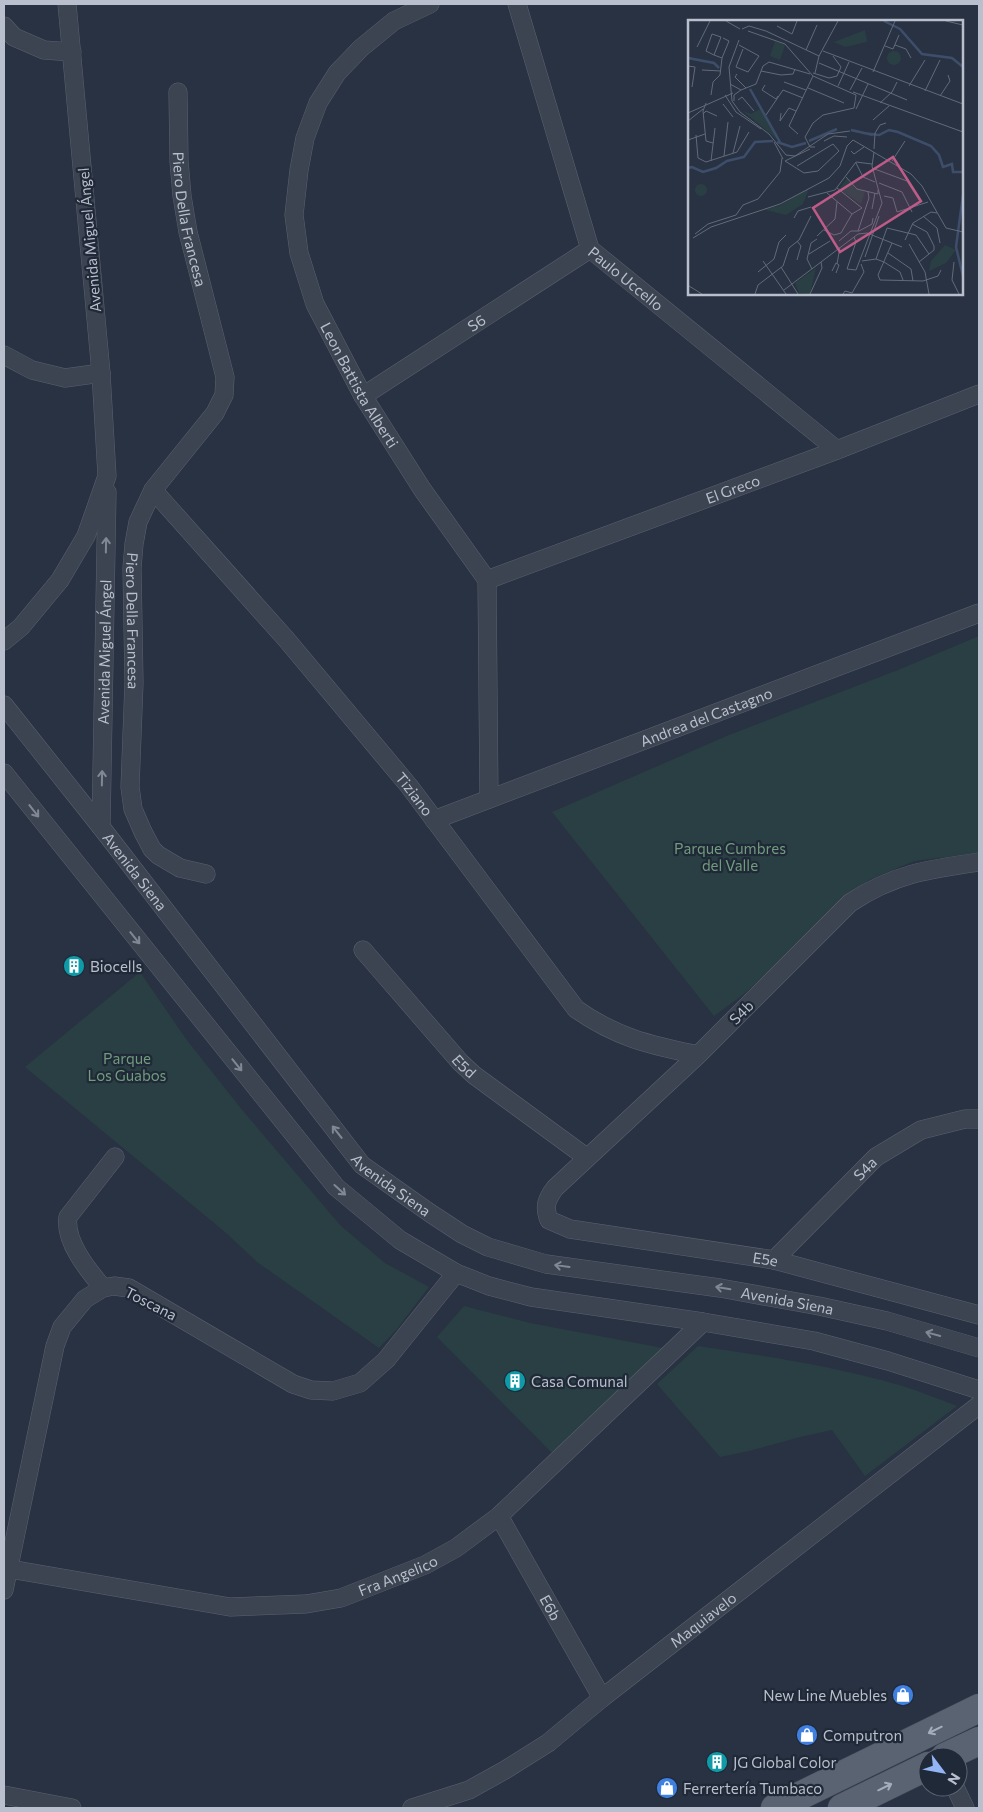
<svg xmlns="http://www.w3.org/2000/svg" width="983" height="1812" font-family="Commissioner,sans-serif">
<rect width="100%" height="100%" fill="#283242"/>
<g fill="#2a3f43">
<polygon points="979,636 979,853 914,861 869,880 744,994 714,1016 552,812 729,735 898,670"/>
<polygon points="140,972 186,1039 243,1111 341,1226 385,1263 429,1287 397,1329 379,1348 257,1262 225,1232 25,1067"/>
<polygon points="464,1306 530,1323 668,1349 557,1458 437,1337"/>
<path d="M698,1346C766,1356 833,1366 899,1385C919,1391 938,1399 957,1406L865,1476L832,1430L800,1437L749,1451L720,1457L657,1384Z"/>
</g>
<g fill="none" stroke-linecap="round" stroke-linejoin="round">
<g stroke="#5a626f" stroke-width="19">
<g id="minor">
<path id="s1" d="M430,4L394,21L361,48L337,73L318,103L305,138L299,170L294,215L299,253L315,304L363,396L422,489L487,580L489,799"/>
<path id="s2" d="M517,4L590,249L837,450"/>
<polyline points="4,26 14,37 44,50 72,52"/>
<path id="s3" d="M178,92L179,161L182,196L188,232L225,377L224,395L215,413L153,490L138,522L134,544L132,568L134,683L130,787L133,809L143,832L152,849L158,855L180,868L206,874"/>
<polyline points="4,355 32,370 65,378 101,373"/>
<path id="s4" d="M363,396L590,249"/>
<path id="s5" d="M153,490L286,639L409,786L576,1009C617,1038 651,1045 698,1055"/>
<path id="s6" d="M487,580L837,450L979,394"/>
<polyline points="4,641 21,627 60,580 86,536 107,476 101,373 67,4"/>
<path id="s7" d="M4,705L101,827L362,1165L430,1213L462,1234L488,1247L546,1264L720,1288L819,1306L887,1321L979,1348"/>
<polyline points="4,773 336,1187 400,1240 456,1273 489,1286 531,1297 703,1322 814,1341 888,1361 979,1390"/>
<path id="s8" d="M434,820L979,613"/>
<path id="s9" d="M101,827L107,492"/>
<path id="s10" d="M979,862C929,869 893,874 850,903L698,1055L555,1188C546,1200 544,1207 549,1220L570,1229L774,1260L979,1315"/>
<path id="s11" d="M363,950L460,1062L474,1075L586,1157"/>
<path id="s12" d="M774,1260L876,1157L921,1130L965,1119H979"/>
<path d="M103,1288C88,1270 64,1241 68,1217L115,1157"/>
<path id="s13" d="M499,1516L602,1698"/>
<path id="s14" d="M4,1568L230,1607L306,1604L341,1598L425,1565L456,1548L499,1516L703,1322"/>
<polyline points="4,1590 55,1346 62,1327 85,1299 103,1288 114,1286 129,1288 293,1384 311,1390 333,1391 360,1383 386,1360 456,1273"/>
<polyline points="955,1787 965,1808"/>
<polyline points="4,1795 72,1808"/>
<path id="s15" d="M412,1808L469,1790L505,1770L548,1743L602,1698L979,1405"/>
</g>
</g>
<g stroke="#464d5b" stroke-width="29">
<g id="primary">
<polyline points="945,1757 979,1741"/>
<polyline points="775,1808 979,1708"/>
<polyline points="842,1808 928,1766"/>
</g>
</g>
<use href="#minor" stroke="#3c4452" stroke-width="18"/>
<use href="#primary" stroke="#5a6372" stroke-width="28"/>
</g>
<defs><path id="oneway-shaft" d="M-6 0H5M1.5-3L5.5 0L1.5 3" fill="none" stroke-width="1.6" stroke-linecap="round" stroke-linejoin="round" transform="scale(1.25)"/></defs>
<g stroke="#818895">
<use href="#oneway-shaft" transform="translate(106 545) rotate(-89)"/>
<use href="#oneway-shaft" transform="translate(102 778) rotate(-89)"/>
<use href="#oneway-shaft" transform="translate(34 811) rotate(52)"/>
<use href="#oneway-shaft" transform="translate(135 938) rotate(51)"/>
<use href="#oneway-shaft" transform="translate(237 1065) rotate(51)"/>
<use href="#oneway-shaft" transform="translate(337 1132) rotate(-128)"/>
<use href="#oneway-shaft" transform="translate(340 1190) rotate(42)"/>
<use href="#oneway-shaft" transform="translate(562 1266) rotate(-172)"/>
<use href="#oneway-shaft" transform="translate(723 1288) rotate(-171)"/>
<use href="#oneway-shaft" transform="translate(933 1334) rotate(-165)"/>
</g>
<g stroke="#a6adba">
<use href="#oneway-shaft" transform="translate(935 1730) rotate(154)"/>
<use href="#oneway-shaft" transform="translate(885 1787) rotate(-26)"/>
</g>
<defs>
<g id="building-disc" transform="scale(1.125)"><circle r="9.5" fill="#0f9aa8" stroke="#202937"/><path d="M-4-6H4V6H1V3H-1V6H-4ZM-2.5-4.3h1.7v1.8h-1.7ZM.8-4.3h1.7v1.8H.8ZM-2.5-1h1.7V.8h-1.7ZM.8-1h1.7V.8H.8Z" fill="#fff"/></g>
<g id="shop-disc" transform="scale(1.125)"><circle r="9.5" fill="#3f7fe0" stroke="#202937"/><path d="M-5-2.5h2.3a2.7 3.5 0 0 1 5.4 0H5L5.5 6h-11ZM-1.5-2.5h3a1.5 2.3 0 0 0-3 0Z" fill="#fff"/></g>
</defs>
<g fill-rule="evenodd">
<use href="#building-disc" x="74" y="966"/>
<use href="#building-disc" x="515" y="1381"/>
<use href="#shop-disc" x="903" y="1695"/>
<use href="#shop-disc" x="807" y="1735"/>
<use href="#building-disc" x="717" y="1762"/>
<use href="#shop-disc" x="667" y="1788"/>
</g>
<g text-anchor="middle" dominant-baseline="central" stroke-width="4.5" stroke-linejoin="round" paint-order="stroke">
<g font-size="15" fill="#b9bfcc" stroke="#202937">
<text stroke="none"><textPath href="#s3" startOffset="128">Piero Della Francesa</textPath></text>
<text transform="translate(89 240) rotate(-95)">Avenida Miguel Ángel</text>
<text stroke="none"><textPath href="#s2" startOffset="302">Paulo Uccello</textPath></text>
<text stroke="none"><textPath href="#s4" startOffset="135">S6</textPath></text>
<text stroke="none"><textPath href="#s1" startOffset="452">Leon Battista Alberti</textPath></text>
<text stroke="none"><textPath href="#s6" startOffset="262">El Greco</textPath></text>
<text stroke="none"><textPath href="#s3" startOffset="562">Piero Della Francesa</textPath></text>
<text stroke="none"><textPath href="#s9" startOffset="175">Avenida Miguel Ángel</textPath></text>
<text stroke="none"><textPath href="#s8" startOffset="291">Andrea del Castagno</textPath></text>
<text stroke="none"><textPath href="#s5" startOffset="401">Tiziano</textPath></text>
<text stroke="none"><textPath href="#s7" startOffset="212">Avenida Siena</textPath></text>
<text transform="translate(741 1012) rotate(-45)">S4b</text>
<text stroke="none"><textPath href="#s11" startOffset="154">E5d</textPath></text>
<text stroke="none"><textPath href="#s12" startOffset="129">S4a</textPath></text>
<text stroke="none"><textPath href="#s7" startOffset="618">Avenida Siena</textPath></text>
<text stroke="none"><textPath href="#s10" startOffset="802">E5e</textPath></text>
<text stroke="none"><textPath href="#s7" startOffset="1038">Avenida Siena</textPath></text>
<text transform="translate(151 1303) rotate(27)">Toscana</text>
<text stroke="none"><textPath href="#s14" startOffset="402">Fra Angelico</textPath></text>
<text stroke="none"><textPath href="#s13" startOffset="105">E6b</textPath></text>
<text stroke="none"><textPath href="#s15" startOffset="350">Maquiavelo</textPath></text>
</g>
<g font-size="15" fill="#719c7d" stroke="#202937">
<text x="730" y="848">Parque Cumbres<tspan x="730" dy="17">del Valle</tspan></text>
<text x="127" y="1058">Parque<tspan x="127" dy="17">Los Guabos</tspan></text>
</g>
<g font-size="15" fill="#b9bfcc" stroke="#202937" text-anchor="start">
<text x="90" y="966">Biocells</text>
<text x="531" y="1381">Casa Comunal</text>
<text x="887" y="1695" text-anchor="end">New Line Muebles</text>
<text x="823" y="1735">Computron</text>
<text x="733" y="1762">JG Global Color</text>
<text x="683" y="1788">Ferrertería Tumbaco</text>
</g>
</g>
<g transform="translate(688 20)">
<rect width="275" height="275" fill="#283242"/>
<path d="M177,10L179,22L157,27L146,22ZM87,21L97,25L92,40L82,36ZM199 38a7 7 0 1 1 14 0a7 7 0 1 1-14 0ZM72,89L88,113L91,121L55,91L63,94ZM159,158L167,168L177,172L173,184L151,169ZM7 170a6 6 0 1 1 12 0a6 6 0 1 1-12 0ZM121,168L115,184L98,195L74,189L91,186ZM257,225L268,230L258,243L241,251L243,241ZM128,248L122,274L111,273L107,263Z" fill="#2a3f43"/>
<path fill="none" stroke="#3e4e6a" stroke-width="2.5" d="M196,1L212,9L234,34L264,38L275,47M0,38L26,43L31,48M62,69L92,122M163,110L185,115M175,113L191,115L201,110L210,112L243,126L251,135L255,147L264,144L265,152H275M121,121L149,109M89,122L104,127L118,123M0,148L4,147L15,152L28,148L39,141L56,137L67,122L85,121M275,175L268,227L275,256"/>
<path fill="none" stroke="#626a79" stroke-width="1" d="M38,1L52,9M258,1L275,5M89,6L104,14L109,1M54,9L61,6L78,11L131,36M60,11L97,24L125,56L168,75L166,88L135,95L125,103L117,117L122,127H127M51,20L41,47L44,81L52,92L81,114L98,135L107,136L140,114L162,111M51,25L71,36L60,52L48,47L55,29M207,25L218,29L223,38M197,26L205,29L211,15M9,27L22,1M118,30L129,5M135,31L275,84M26,35L33,17L24,14L18,31L26,35L34,38M131,43L219,80M0,46L7,47L4,67M14,50L33,51M73,51L93,55L105,54L107,49M185,52L207,1M125,53L141,58L149,56L153,47L145,36M127,53L131,36L150,1M49,54L47,57L58,68M96,62L118,70M42,64L53,70L46,75V81M77,65L74,70L88,79L90,76M150,66L161,42M221,66L237,40M120,68L156,83M53,70L68,64L75,46L81,42L122,54M162,70L174,48M237,71L252,40M165,72L275,112M23,75L25,62L32,55L34,38L41,21L35,18M37,75L48,92L73,109M252,76L262,61L260,55M50,80L54,77L66,91M18,83L15,91L18,121L25,123M192,83L204,72L209,62M35,84L45,97M168,89L180,64M0,93L45,73M93,93L92,101L101,88L108,91M15,94L18,91L29,96M78,95L95,70L115,78M185,100L201,86M0,101L15,89M110,114L101,106L125,56M8,115L10,138L18,142L49,132L61,112M0,120L17,114M165,120L223,154L234,166L258,208L275,212M136,121L146,116L159,117M86,122L95,139M186,129L187,113L192,105L198,103M163,131L166,134L176,127M45,133L52,106M36,136L40,102M23,141L27,108M97,141L116,153L130,151L151,131L145,124L109,146M97,141L122,129M204,141L217,121M168,143L175,157L187,162M184,148L219,161L233,183M158,157L169,169L190,174V170M191,163L214,172L224,192M149,168L174,188M139,173L164,194M196,176L205,178L209,192L240,182M120,177L147,170L168,142L184,144M184,189L187,173M235,196L249,208L252,223M106,198L110,191L123,187M224,204L239,212L246,226V230L231,242M136,210L146,215L153,213L164,194L174,188M170,211L181,178L180,172M7,214L20,204L48,195L55,185L70,179L92,152L94,138M129,216L147,199L149,182M166,217L168,222L159,249L168,250L194,183L184,146L186,132M5,218L23,207L92,184L141,158L152,146L159,126L165,120M217,220L225,203L243,192L249,193M151,221L163,211H171L184,204L185,198M204,223L190,255L192,260L235,261L250,256L253,250M221,224L237,252L241,274M200,233L223,249L225,261M121,234L142,221M177,237L191,196M188,239L199,208L228,215L241,234M109,240L113,226L109,221M75,241L98,274M174,241L188,239L196,242L212,252L215,260M266,242L264,260L271,274M149,244L152,227M93,247L110,274M124,249L119,239L123,223L129,219M144,251L148,243L151,245L148,253M70,252L86,239L91,222L98,215M1,266L14,274M96,270L170,214L179,213L214,227M67,274L70,265L95,246L101,228L111,220L123,196M122,274L134,248L133,242M155,274L157,271L164,273L176,252L173,244"/>
<path fill="#be5b88" fill-opacity="0.15" stroke="#be5b88" stroke-width="2.5" d="M205,137L233,181L152,232L125,188Z"/>
<rect width="275" height="275" fill="none" stroke="#b9bfcc" stroke-width="2.5"/>
</g>
<rect width="983" height="1812" fill="none" stroke="#b9bfcc" stroke-width="10"/>
<g transform="translate(943 1772) rotate(122)"><circle r="24" fill="#202937" stroke="#5d6573"/>
<path d="M0-4L9 19L0 12L-9 19Z" fill="#94b5f5"/>
<text y="-8" font-size="14" font-weight="bold" text-anchor="middle" fill="#b9bfcc">N</text>
</g>
</svg>
